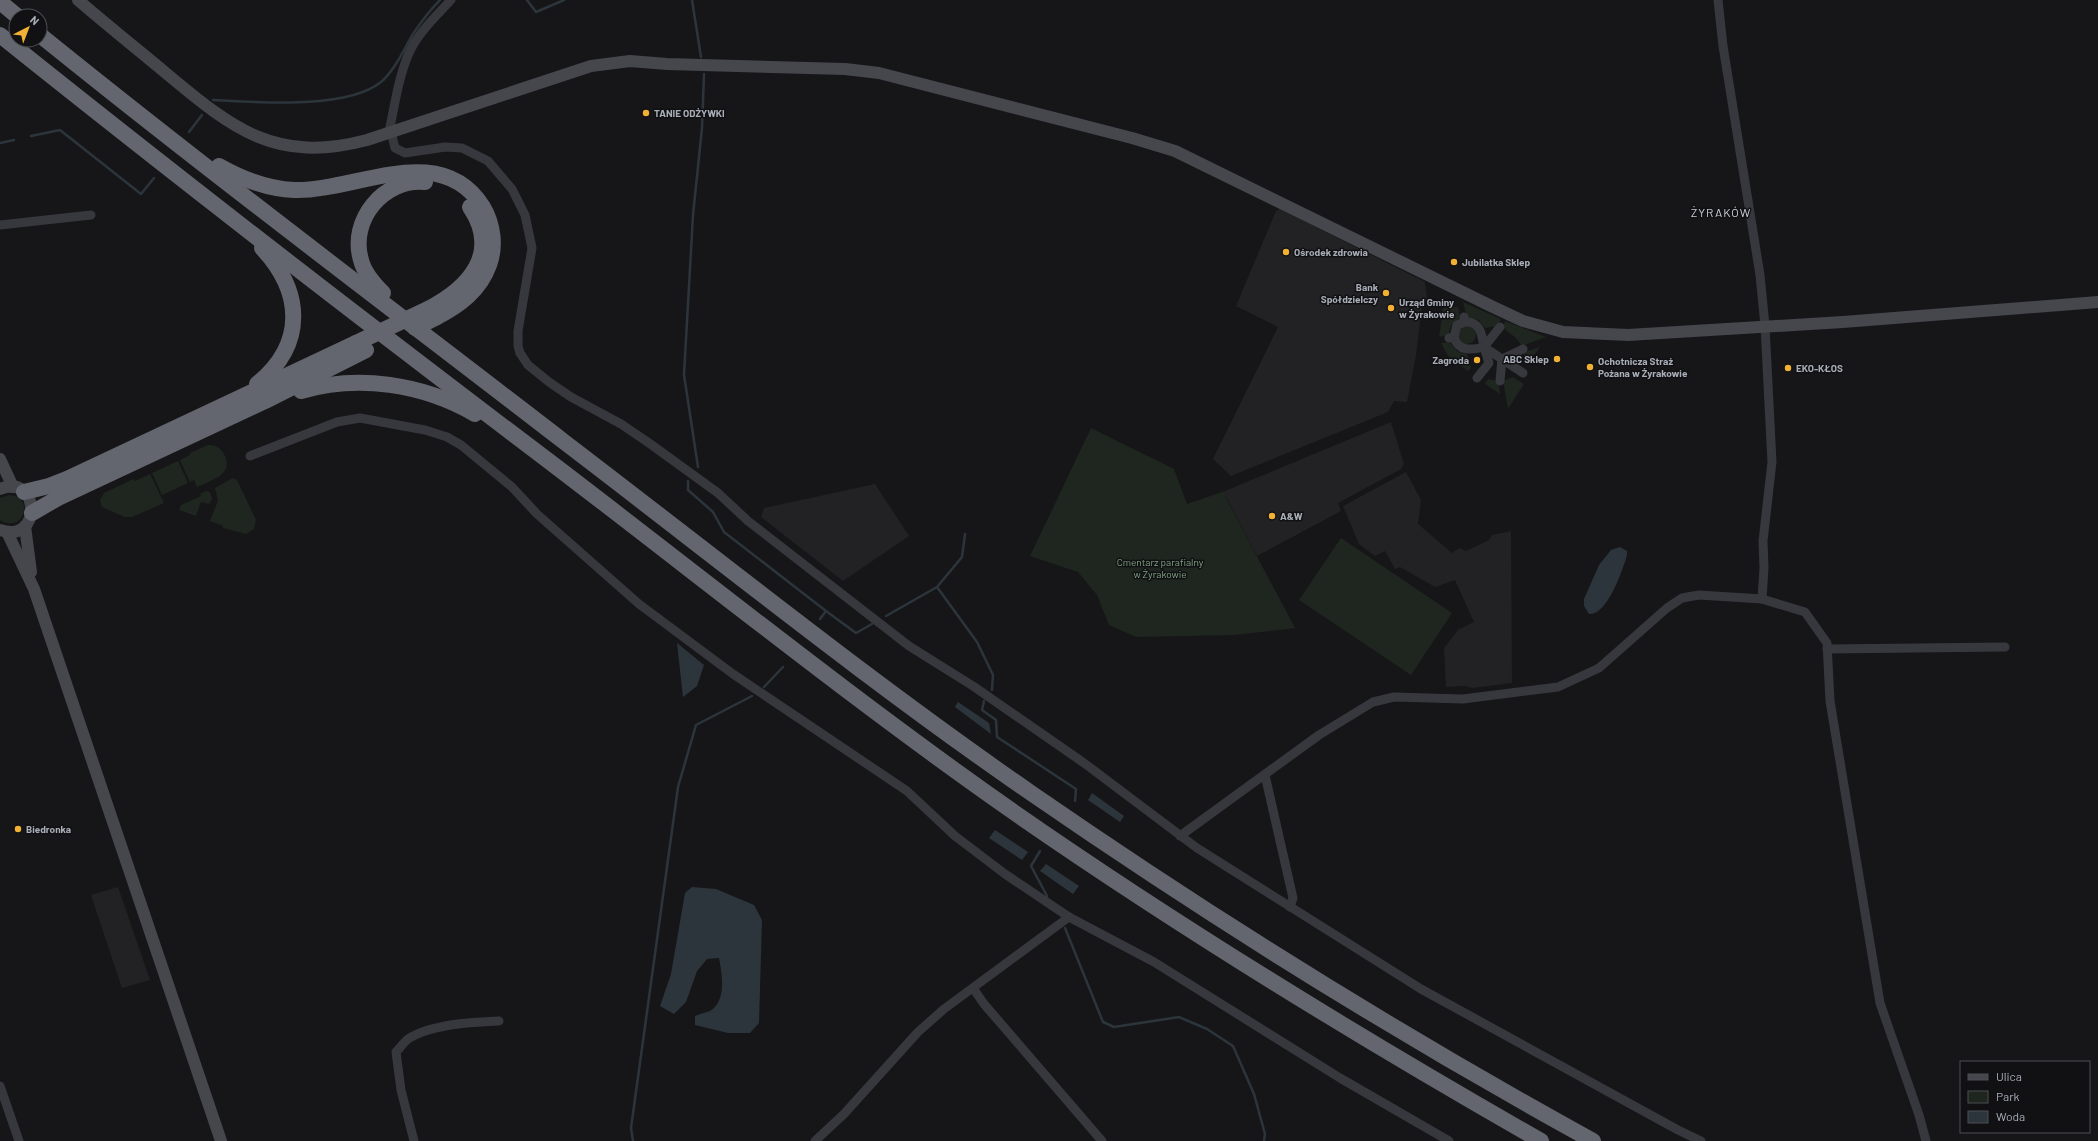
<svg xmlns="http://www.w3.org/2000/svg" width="2098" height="1141" font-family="Barlow,sans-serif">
<rect width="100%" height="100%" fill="#161618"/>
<g fill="#222225">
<polygon points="1280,209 1425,282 1427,300 1422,306 1416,355 1407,402 1394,401 1388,412 1231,476 1213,459 1278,327 1236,306 1276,211"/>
<polygon points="1391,422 1404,464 1401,469 1338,503 1341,511 1257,556 1225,495 1225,491"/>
<polygon points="1406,472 1421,500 1418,524 1452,553 1459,548 1466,551 1489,540 1492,535 1511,531 1512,683 1473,688 1464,686 1446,687 1444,648 1458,630 1474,622 1455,580 1435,587 1400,567 1395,569 1385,551 1375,556 1359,544 1343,506"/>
<polygon points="875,484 909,536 843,581 761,517 764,508"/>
<polygon points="118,887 150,980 122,988 91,895"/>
</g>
<g fill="#1e261f">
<polygon points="1463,302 1501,319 1498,326 1485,328 1479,320 1467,317"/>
<polygon points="1458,307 1460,318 1451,326 1448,335 1439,337 1443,308"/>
<polygon points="1505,321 1546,337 1522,346 1516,338 1503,328"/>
<circle cx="1467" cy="335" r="9"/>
<polygon points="1449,342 1458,352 1467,354 1471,368 1468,371 1448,356 1441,343"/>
<polygon points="1540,347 1527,365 1523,362 1524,352"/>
<polygon points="1513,377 1524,384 1508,409 1503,381"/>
<polygon points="1488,379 1498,381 1500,394 1485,384"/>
<polygon points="1091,428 1174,469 1187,504 1225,491 1225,496 1295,628 1235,635 1136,637 1109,625 1097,595 1078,572 1030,556"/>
<path d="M208,445C216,445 220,447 224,454C235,474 212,480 197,487L194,480L190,482L180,460L190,455V453Z"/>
<polygon points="178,461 188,483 162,495 152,473"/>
<polygon points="150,474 164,503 132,517 125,517 102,507 100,500 104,493 133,479 135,481"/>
<polygon points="233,478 237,480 256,520 254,529 246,534 223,528 223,526 210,521 218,501 215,488"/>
<polygon points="206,491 210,492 212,499 209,504 201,502 196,516 179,510 181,505 201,496 200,494"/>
<path d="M9,495C36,497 23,535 0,520V498Z"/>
<polygon points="1341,538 1452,613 1411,675 1299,600"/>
</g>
<g fill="#2c353c">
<path d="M1620,547L1627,551V555C1623,569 1607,616 1589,614L1584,606V599L1599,565L1611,550Z"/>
<polygon points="677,643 704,665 697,686 683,697"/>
<polygon points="958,702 989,723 991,734 955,707"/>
<polygon points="1092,793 1124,816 1120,822 1088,800"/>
<polygon points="995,830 1028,852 1022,860 989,838"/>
<polygon points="1046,864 1079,886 1073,894 1040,871"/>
<path d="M692,887L716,889L754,905L762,920L759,1023L750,1033H728L695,1025V1016C699,1014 705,1013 710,1011C727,1001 722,974 719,958L707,959L697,971L686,1002L674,1014L660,1006L671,974L685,893Z"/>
</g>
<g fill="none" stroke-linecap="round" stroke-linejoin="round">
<g stroke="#2c353c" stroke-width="2.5">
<polyline points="527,0 536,12 564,0"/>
<polyline points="692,0 701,57"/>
<path d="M213,100C257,102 346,110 381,82C395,70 404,49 413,34C421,22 430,10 440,0"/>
<polyline points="189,132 202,115"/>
<polyline points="31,136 60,130 141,194 154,178"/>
<polyline points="0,143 14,140"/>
<polyline points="698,467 684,375 693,215 702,128 704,74"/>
<polyline points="688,481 688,490 713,512 724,532 826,611"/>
<polyline points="937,587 977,642 993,675 992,690"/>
<polyline points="886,616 937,587 962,557 965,534"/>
<polyline points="820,619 826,611 856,633 872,624"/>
<polyline points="764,687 783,667"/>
<polyline points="984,701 982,710 996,720 997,737 1076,789 1075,801"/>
<polyline points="1040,851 1031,866 1047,896"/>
<polyline points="1065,928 1103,1022 1114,1027 1179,1017 1207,1029 1233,1046 1254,1094 1265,1134 1264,1141"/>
<polyline points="633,1141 631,1128 678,787 696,725 752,696"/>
</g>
<g stroke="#37383d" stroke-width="9">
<path d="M451,0C437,15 422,29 412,47C400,69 395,103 390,127L395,148L405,153L445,147L462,148L488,161L512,189L525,215L532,248L518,331V346L520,353L528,365L549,382L571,397L621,424L649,443L718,493L748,521L909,646L973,686L1084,763L1197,848L1421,989L1678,1130L1701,1141"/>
<polyline points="1718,0 1723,46 1760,275 1765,326 1772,462 1763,541 1764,568 1762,599"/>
<polyline points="0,225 91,215"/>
<path d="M1465,322C1480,321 1482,334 1484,347"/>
<path d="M1454,337C1458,352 1472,350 1484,347L1523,373"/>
<polyline points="1449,338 1454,337 1457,325 1465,322 1464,317"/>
<polyline points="1477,378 1489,363 1484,347 1500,327"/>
<polyline points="1500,381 1502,359 1523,349"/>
<polyline points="250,456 337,422 360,418 425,430 447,437 461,445 512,487 537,514 639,604 733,674 907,791 955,836 1005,874 1069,917 1154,962 1340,1078 1449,1141"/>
<polyline points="1827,649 2005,647"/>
<polyline points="1265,775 1293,898 1290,907"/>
<polyline points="1180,836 1319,735 1373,702 1394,697 1463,699 1558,687 1599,668 1667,608 1682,598 1699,595 1762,599 1805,612 1827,643 1830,701 1880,1003 1919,1115 1926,1141"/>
<polyline points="973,988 984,1004 1102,1141"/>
<polyline points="0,1086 19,1141"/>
<path d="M414,1141L401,1090L396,1052C400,1048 404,1042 408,1039C431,1024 473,1022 499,1021"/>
<polyline points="815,1141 844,1114 918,1032 944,1009 1069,917"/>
</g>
<g stroke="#45474d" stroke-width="12">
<path d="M78,0C107,25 137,49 167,74C233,129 276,164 367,140L591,66L630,61L667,64L845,69L879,73L1132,138L1175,151L1491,306L1523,321L1563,332L1628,335L1843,322L2098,302"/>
<polyline points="0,459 13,487"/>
<path d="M0,489C40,472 43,545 0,530"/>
<polyline points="25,526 31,572"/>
<polyline points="7,532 34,589 221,1141"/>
</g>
<g stroke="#63666e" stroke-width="16">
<polyline points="0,2 17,16"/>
<path d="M0,35C181,180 365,322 550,462C705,580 856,702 1015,813C1185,931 1362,1039 1541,1141"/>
<path d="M40,35C212,174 388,306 563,441C718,559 870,682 1031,793C1212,918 1400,1035 1593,1141"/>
<path d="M219,166C242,179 267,189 294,190C355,192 440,139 483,207C493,224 496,246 489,265C480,290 460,305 437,317"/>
<path d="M383,293C374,284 364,273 361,260C349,220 384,178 425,182"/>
<path d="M428,309C469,288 501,253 470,207"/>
<path d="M257,384C306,344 303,292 262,248"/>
<path d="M301,391C358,374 423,384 475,414"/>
<polyline points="24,492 49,486 67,479 356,343"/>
<polyline points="32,513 58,498 265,401 366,350"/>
</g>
<g stroke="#63666e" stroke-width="16">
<polyline points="415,328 437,317"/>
<polyline points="356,343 428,309"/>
</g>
</g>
<g fill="#f2b134" stroke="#111113" stroke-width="1.5">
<circle cx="646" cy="113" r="4"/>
<circle cx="1286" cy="252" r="4"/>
<circle cx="1454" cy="262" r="4"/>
<circle cx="1386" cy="293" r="4"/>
<circle cx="1391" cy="308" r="4"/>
<circle cx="1557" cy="359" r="4"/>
<circle cx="1477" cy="360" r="4"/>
<circle cx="1590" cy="367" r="4"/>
<circle cx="1788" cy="368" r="4"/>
<circle cx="1272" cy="516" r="4"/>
<circle cx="18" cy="829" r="4"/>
</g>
<g text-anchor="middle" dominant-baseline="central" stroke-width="3" stroke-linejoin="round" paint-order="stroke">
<g font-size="10" font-weight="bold" fill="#a8adb8" stroke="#111113" text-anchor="start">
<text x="654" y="113">TANIE ODŻYWKI</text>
<text x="1294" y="252">Ośrodek zdrowia</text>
<text x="1462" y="262">Jubilatka Sklep</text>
<text x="1378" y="287" text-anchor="end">Bank<tspan x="1378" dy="12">Spółdzielczy</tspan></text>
<text x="1399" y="302">Urząd Gminy<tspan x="1399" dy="12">w Żyrakowie</tspan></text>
<text x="1549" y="359" text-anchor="end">ABC Sklep</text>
<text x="1469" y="360" text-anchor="end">Zagroda</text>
<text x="1598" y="361">Ochotnicza Straż<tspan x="1598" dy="12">Pożana w Żyrakowie</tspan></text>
<text x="1796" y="368">EKO-KŁOS</text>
<text x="1280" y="516">A&amp;W</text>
<text x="26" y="829">Biedronka</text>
</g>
<g font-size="10" fill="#7fa381" stroke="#111113">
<text x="1160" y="562">Cmentarz parafialny<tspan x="1160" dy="12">w Żyrakowie</tspan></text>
</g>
<g font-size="12" letter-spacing="1" fill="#c9ccd4" stroke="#111113">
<text x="1721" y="212">ŻYRAKÓW</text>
</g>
</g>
<rect x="1960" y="1061" width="130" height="72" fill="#111113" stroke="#4d4f55"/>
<rect x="1968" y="1074" width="20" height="6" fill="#45474d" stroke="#4d4f55"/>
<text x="1996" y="1081" font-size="12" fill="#a8adb8">Ulica</text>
<rect x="1968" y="1091" width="20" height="12" fill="#1e261f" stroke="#4d4f55"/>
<text x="1996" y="1101" font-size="12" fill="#a8adb8">Park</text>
<rect x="1968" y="1111" width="20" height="12" fill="#2c353c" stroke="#4d4f55"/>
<text x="1996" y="1121" font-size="12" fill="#a8adb8">Woda</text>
<g transform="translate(28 28) rotate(42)"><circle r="19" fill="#111113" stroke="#4d4f55"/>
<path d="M0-3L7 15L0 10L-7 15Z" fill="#f2b134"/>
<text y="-6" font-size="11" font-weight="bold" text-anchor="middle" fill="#a8adb8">N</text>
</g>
</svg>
